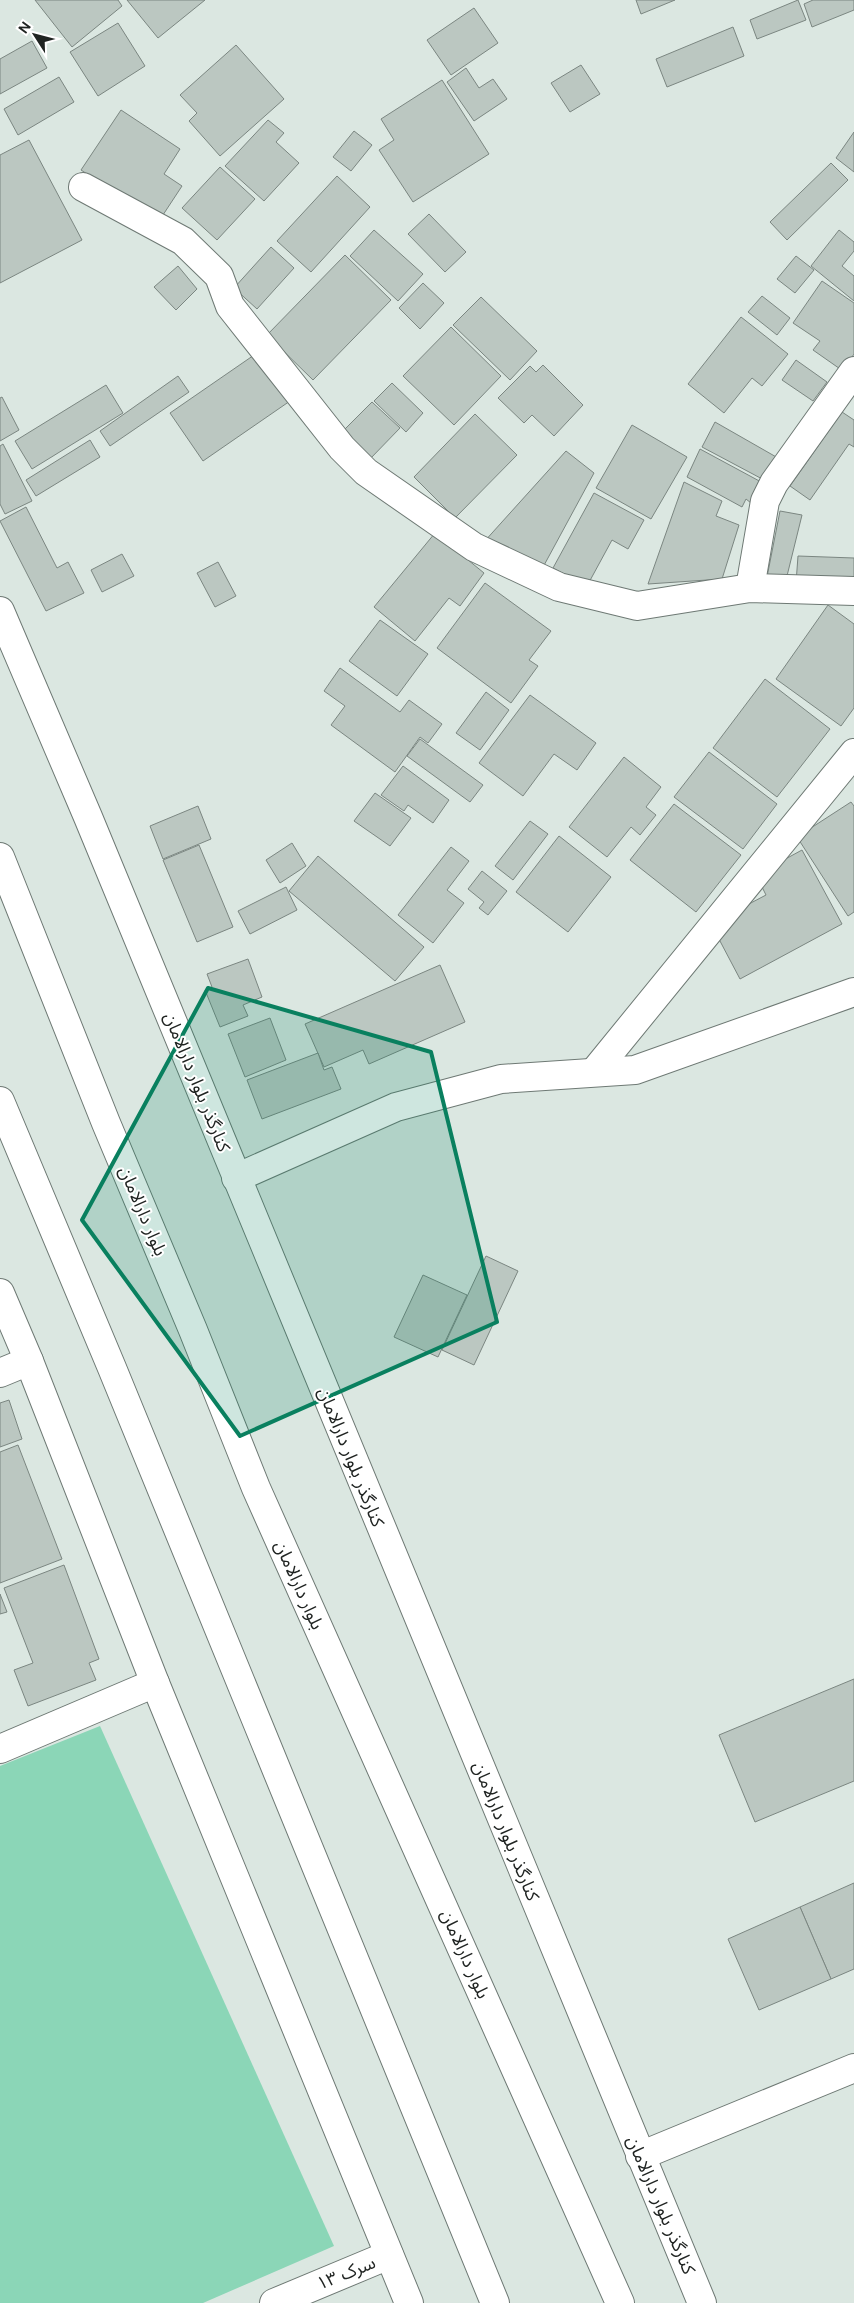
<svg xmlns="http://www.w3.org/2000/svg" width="854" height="2303" font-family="'DM Sans','Noto Sans Arabic',sans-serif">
<rect width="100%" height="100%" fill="#dbe7e1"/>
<polygon fill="#8bd6b7" points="100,1726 334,2246 203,2303 0,2303 0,1766"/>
<g fill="#bbc7c1" stroke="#7b8681">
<polygon points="35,0 118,0 122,6 72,47"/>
<polygon points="127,0 205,0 158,38"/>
<polygon points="636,0 675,0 641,14"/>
<polygon points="798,0 806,20 757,39 750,20"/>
<polygon points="813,0 854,0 854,10 812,27 804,4"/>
<polygon points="474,8 498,43 451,75 427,40"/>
<polygon points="118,23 145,66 98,96 70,52"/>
<polygon points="733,27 744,56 667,87 656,59"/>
<polygon points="32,41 47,68 0,94 0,59"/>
<polygon points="236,45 284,99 220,156 189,121 197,113 180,95"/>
<polygon points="581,65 600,94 570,112 551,83"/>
<polygon points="466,68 479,88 493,79 507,99 474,121 447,82"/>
<polygon points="59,77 74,102 18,135 4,109"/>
<polygon points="442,80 489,154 413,202 379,150 394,140 381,119"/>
<polygon points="121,110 180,149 164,174 182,186 159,221 81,170"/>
<polygon points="268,120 284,133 276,142 299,163 264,201 225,166"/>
<polygon points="354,131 372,145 351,171 333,157"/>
<polygon points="854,132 854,172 836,158"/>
<polygon points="29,140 82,240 0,283 0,155"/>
<polygon points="831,163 848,180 787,240 770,222"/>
<polygon points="220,167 255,199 217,240 182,208"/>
<polygon points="337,176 370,207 311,272 277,241"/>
<polygon points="429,214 466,252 445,272 408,234"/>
<polygon points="374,230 423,274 398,301 350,256"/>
<polygon points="839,230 854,242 854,251 842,266 854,276 854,301 811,266"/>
<polygon points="271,247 294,268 257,309 234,288"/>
<polygon points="345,255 391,300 313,380 267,335"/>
<polygon points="796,256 814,270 795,293 777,279"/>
<polygon points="178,266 197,289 176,310 154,287"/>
<polygon points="822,281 854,303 854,354 843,371 813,350 820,341 793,323"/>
<polygon points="423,283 444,303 420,329 399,308"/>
<polygon points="762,296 790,318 777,335 748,312"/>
<polygon points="481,297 537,351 510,380 453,325"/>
<polygon points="741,317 788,354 762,386 752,378 724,413 688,384"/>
<polygon points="451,327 501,376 454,425 403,376"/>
<polygon points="257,353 290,401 203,461 170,413"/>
<polygon points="796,360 827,382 813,401 782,380"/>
<polygon points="543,365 583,405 554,436 532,415 524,423 498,398 530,366 536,372"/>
<polygon points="178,376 189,392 110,446 100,431"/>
<polygon points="392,383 423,413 406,432 374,401"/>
<polygon points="106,385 123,413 32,469 15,441"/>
<polygon points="2,397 19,430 0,441 0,398"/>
<polygon points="372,402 400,428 369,460 341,433"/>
<polygon points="842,412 854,420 854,447 849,444 810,500 790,486"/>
<polygon points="475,414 517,455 455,518 414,477"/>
<polygon points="715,422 778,458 766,481 702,447"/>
<polygon points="632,425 687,457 651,519 596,488"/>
<polygon points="90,440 100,457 36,496 26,480"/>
<polygon points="3,444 32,501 5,514 0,504 0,446"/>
<polygon points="700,449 763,483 751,503 746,499 742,507 687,477"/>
<polygon points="566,451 594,473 542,569 483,543"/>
<polygon points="684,482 722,501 716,516 739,525 722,579 648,584"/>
<polygon points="594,493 644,520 628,549 612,540 587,586 553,568"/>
<polygon points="26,507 57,568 68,562 84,593 46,611 0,521"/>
<polygon points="780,511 802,515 786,580 767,577"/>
<polygon points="435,533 484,573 460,606 449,598 415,641 374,607"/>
<polygon points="122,554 134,576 102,592 91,570"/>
<polygon points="798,556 854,558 854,585 796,583"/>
<polygon points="218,562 236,596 215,607 197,573"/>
<polygon points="485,583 551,631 529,660 538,666 511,703 437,648"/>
<polygon points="828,605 854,624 854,708 841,726 776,679"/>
<polygon points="380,620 428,654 397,696 349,661"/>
<polygon points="340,668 400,712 409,700 442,724 428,743 420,737 395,772 331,725 345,706 324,691"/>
<polygon points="765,679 830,729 777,797 713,748"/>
<polygon points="486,692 509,710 480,750 456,733"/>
<polygon points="530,695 596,743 577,770 554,754 523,796 479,763"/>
<polygon points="420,739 483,785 470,802 407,756"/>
<polygon points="709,752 777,804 743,849 674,797"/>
<polygon points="624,757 661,787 646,807 656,815 640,835 631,827 607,857 569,827"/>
<polygon points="403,766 449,800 433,823 408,805 404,811 381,795"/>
<polygon points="375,793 411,818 390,846 354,821"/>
<polygon points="851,802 854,806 854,912 848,916 797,837"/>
<polygon points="674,804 741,855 696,912 630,860"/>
<polygon points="198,806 211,839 163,859 150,826"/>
<polygon points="530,821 548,834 513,880 495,866"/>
<polygon points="559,836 611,877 568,932 516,892"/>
<polygon points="292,843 306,866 280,883 266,860"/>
<polygon points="199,845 233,927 197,942 163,860"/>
<polygon points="451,847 469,861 447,890 464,903 433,943 398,915"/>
<polygon points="802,850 842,924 740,979 711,924 766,895 756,875"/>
<polygon points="318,856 424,947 395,981 289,891"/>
<polygon points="482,871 507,891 488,915 479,908 484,902 468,889"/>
<polygon points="286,887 297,910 250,934 238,911"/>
<polygon points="248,959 262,997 243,1005 248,1016 220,1027 205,990 212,987 207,974"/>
<polygon points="440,965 465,1022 369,1064 363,1050 324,1067 305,1024"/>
<polygon points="270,1018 286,1060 245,1077 228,1034"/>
<polygon points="318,1053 324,1070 332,1067 341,1089 262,1119 247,1080"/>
<polygon points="486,1256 518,1271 474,1365 442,1350"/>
<polygon points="423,1275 467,1295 438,1357 394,1337"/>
<polygon points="9,1400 22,1439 0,1447 0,1403"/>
<polygon points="18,1445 62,1559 0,1583 0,1452"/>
<polygon points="64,1565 99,1659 89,1663 96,1680 28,1706 14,1670 33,1663 4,1588"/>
<polygon points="0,1594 7,1612 0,1614"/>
<polygon points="854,1679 854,1781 755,1822 719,1735"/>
<polygon points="854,1883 854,1969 831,1979 800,1907"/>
<polygon points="800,1907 831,1979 759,2010 728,1939"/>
</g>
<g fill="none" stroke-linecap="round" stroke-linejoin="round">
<g stroke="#6e7974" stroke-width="30">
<g id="minor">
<polyline points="83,187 183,241 219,276 230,306 342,448 366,472 474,547 559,587 637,606 750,588 854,591"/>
<polyline points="750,588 765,501 774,483 854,371"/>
<polyline points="594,1072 854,753"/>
<polyline points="236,1178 396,1107 501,1079 635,1070 854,992"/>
<polyline points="0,1373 29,1361"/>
<polyline points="0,1749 155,1683"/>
<polyline points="640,2156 854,2068"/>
<polyline points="274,2303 389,2255"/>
</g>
</g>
<g stroke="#6e7974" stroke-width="30">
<g id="tertiary">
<polyline points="0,611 88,817 702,2303"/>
<polyline points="0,1293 29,1361 155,1683 409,2303"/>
</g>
</g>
<g stroke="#6e7974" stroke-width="30">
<g id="secondary">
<polyline points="0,857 106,1123 193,1330 256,1488 620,2303"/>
<polyline points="0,1101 112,1368 495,2303"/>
</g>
</g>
<use href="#minor" stroke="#fff" stroke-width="28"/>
<use href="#tertiary" stroke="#fff" stroke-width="28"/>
<use href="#secondary" stroke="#fff" stroke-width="28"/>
</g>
<path fill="#09805f" fill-opacity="0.2" stroke="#09805f" stroke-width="4" stroke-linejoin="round" d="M208,988L431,1052L497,1322L240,1436L82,1220Z"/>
<g text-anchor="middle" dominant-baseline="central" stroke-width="4" stroke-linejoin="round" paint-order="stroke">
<g font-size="18" fill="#202422" stroke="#fff">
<text transform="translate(197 1082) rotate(68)">کنارگذر بلوار دارالامان</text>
<text transform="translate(143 1211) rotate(67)">بلوار دارالامان</text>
<text transform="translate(351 1457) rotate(68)">کنارگذر بلوار دارالامان</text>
<text transform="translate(299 1585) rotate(66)">بلوار دارالامان</text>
<text transform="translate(506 1831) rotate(68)">کنارگذر بلوار دارالامان</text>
<text transform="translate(465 1954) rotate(66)">بلوار دارالامان</text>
<text transform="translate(661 2205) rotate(67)">کنارگذر بلوار دارالامان</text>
<text transform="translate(346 2273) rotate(-22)">سرک ۱۳</text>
</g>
</g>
<g transform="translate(35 35) rotate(306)" stroke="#ffffff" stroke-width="4" paint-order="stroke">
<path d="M0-4L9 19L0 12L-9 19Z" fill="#202422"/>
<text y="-8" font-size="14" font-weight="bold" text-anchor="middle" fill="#202422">N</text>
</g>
</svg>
